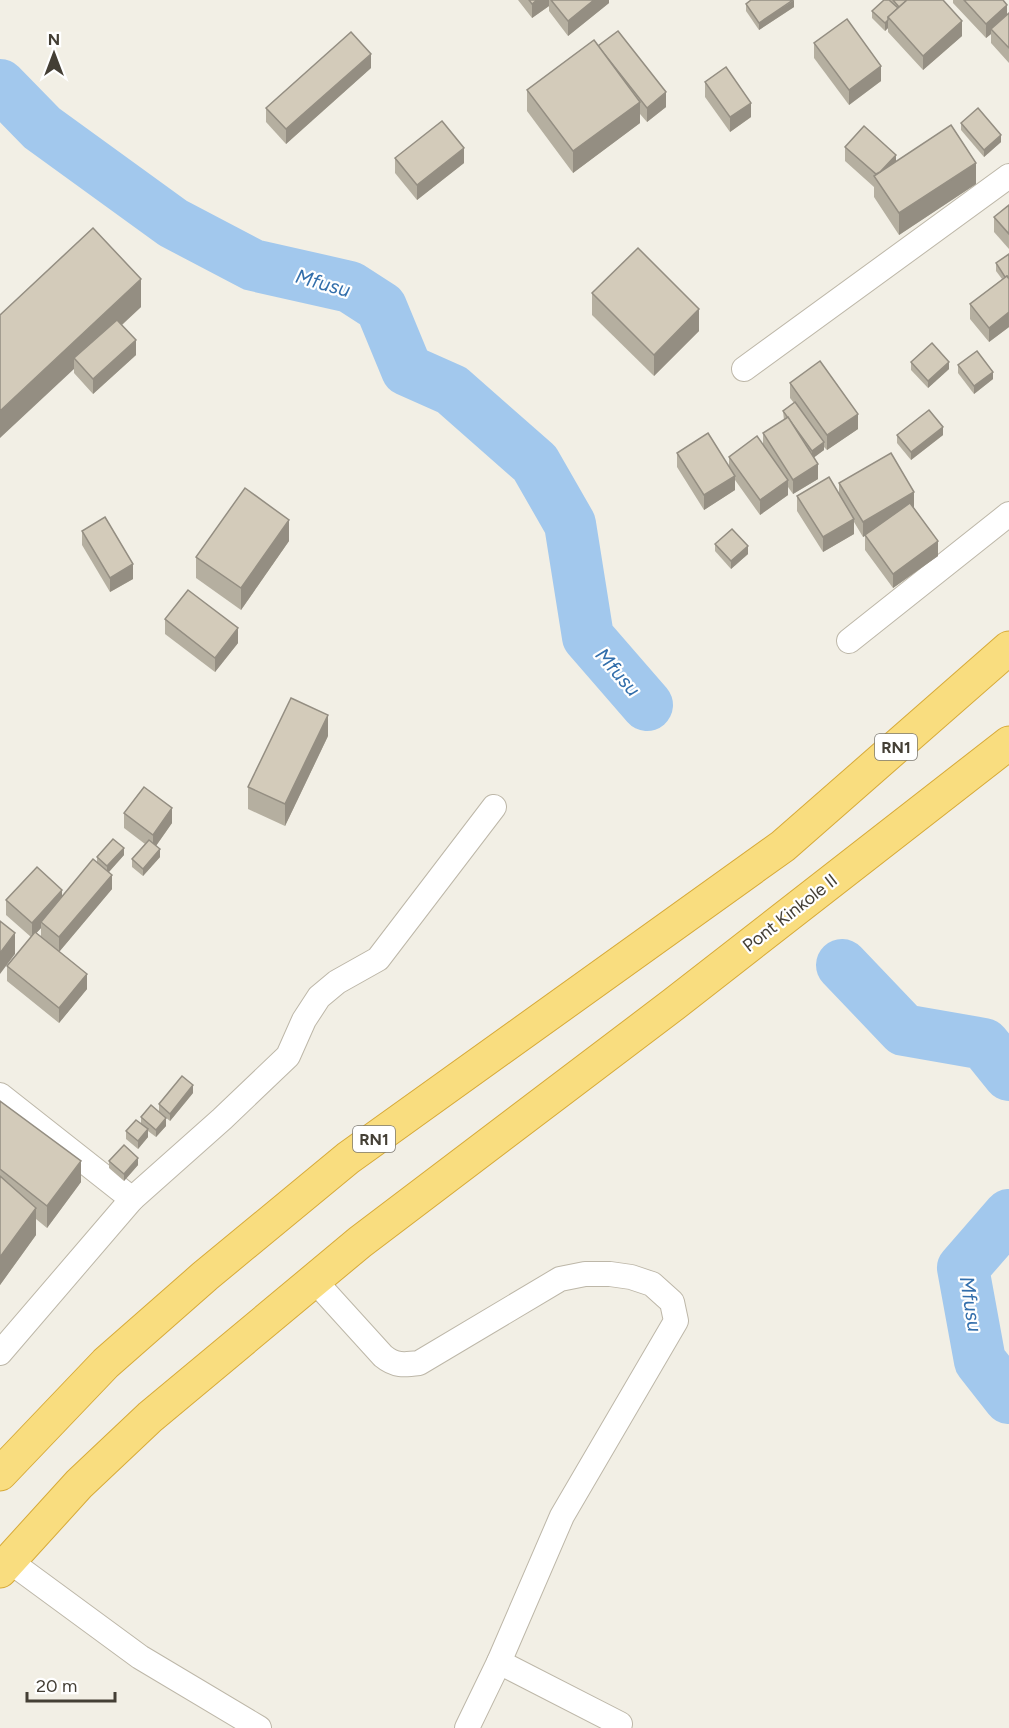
<svg xmlns="http://www.w3.org/2000/svg" width="1009" height="1728" font-family="Figtree,sans-serif">
<rect width="100%" height="100%" fill="#f2efe5"/>
<g fill="none" stroke-linecap="round" stroke-linejoin="round">
<g stroke="#a2c8ed" stroke-width="52">
<polyline points="0,85 42,128 173,223 253,265 350,287 381,307 407,370 452,390 535,463 570,524 588,637 647,705"/>
<polyline points="842,965 904,1030 984,1044 1009,1075"/>
<polyline points="1009,1215 963,1268 980,1361 1009,1398"/>
</g>
<g stroke="#bdb7a8" stroke-width="26">
<g id="minor">
<polyline points="744,369 1009,176"/>
<polyline points="849,641 1009,514"/>
<polyline points="0,1095 132,1199"/>
<path d="M314,1280L383,1356C395,1366 404,1365 419,1363L560,1279L585,1274H610L631,1277L652,1284L672,1302L676,1321L562,1516L499,1662L467,1728"/>
<polyline points="0,1353 132,1199 222,1119 288,1056 304,1020 319,997 337,982 378,959 494,807"/>
<polyline points="8,1560 140,1657 259,1728"/>
<polyline points="499,1662 620,1724"/>
</g>
</g>
<g stroke="#d7aa39" stroke-width="35">
<g id="trunk">
<polyline points="0,1474 106,1363 205,1276 348,1158 783,846 1009,648"/>
<polyline points="0,1571 79,1484 150,1417 360,1242 674,1004 1009,743"/>
</g>
</g>
<use href="#minor" stroke="#fff" stroke-width="24"/>
<use href="#trunk" stroke="#f9dd7f" stroke-width="33"/>
</g>
<g fill="#b5afa0" fill-rule="evenodd">
<polygon points="518,0 609,0 609,3 568,36 549,11 549,6 532,18"/>
<polygon points="884,0 943,0 962,36 923,70 888,32 888,28 885,31 872,18 872,11"/>
<polygon points="953,0 1003,0 1007,15 1009,13 1009,63 991,43 991,34 986,38 953,3"/>
<polygon points="746,4 794,7 759,30 746,11"/>
<polygon points="814,43 881,81 849,105 814,58"/>
<polygon points="598,46 666,107 647,122 640,114 640,123 573,173 527,111 527,90"/>
<polygon points="371,68 286,144 266,122 266,108"/>
<polygon points="705,82 751,117 730,132 705,97"/>
<polygon points="961,123 1001,142 984,157 961,130"/>
<polygon points="845,147 896,161 976,184 899,235 874,197 874,187 845,161"/>
<polygon points="395,158 464,163 417,200 395,173"/>
<polygon points="1009,205 1009,249 994,232 994,217"/>
<polygon points="1009,254 1009,327 989,342 970,319 970,304 1002,279 996,271 996,263"/>
<polygon points="592,293 699,331 654,376 592,315"/>
<polygon points="141,307 122,325 136,355 93,394 74,373 74,369 0,315"/>
<polygon points="911,362 949,369 928,388 911,370"/>
<polygon points="958,365 993,379 974,394 958,373"/>
<polygon points="790,383 858,429 827,450 824,447 824,450 814,457 818,479 793,494 788,487 788,495 760,515 735,480 735,490 704,510 677,467 677,453 729,466 729,457 763,445 763,433 784,420 783,411 794,403 790,398"/>
<polygon points="897,435 943,435 911,460 897,443"/>
<polygon points="839,483 914,507 913,508 938,556 893,588 865,550 865,536 863,537 854,522 854,534 823,552 797,511 797,496 839,495"/>
<polygon points="82,531 133,579 110,592 82,545"/>
<polygon points="289,541 241,610 196,578 196,557"/>
<polygon points="715,544 748,554 731,569 715,551"/>
<polygon points="165,619 238,643 215,672 165,634"/>
<polygon points="328,736 285,826 248,809 248,787"/>
<polygon points="124,813 172,823 156,846 160,857 143,876 132,867 132,859 145,844 124,828"/>
<path d="M124,855L109,872L112,889L59,952L87,989L59,1023L7,981V966L31,937L6,915V900L62,896L97,862V857ZM41,928V936L36,933Z"/>
<polygon points="193,1093 170,1121 159,1112 159,1104"/>
<polygon points="0,1101 81,1182 47,1228 36,1219 36,1235 0,1285"/>
<polygon points="141,1117 166,1126 156,1137 148,1131 148,1137 138,1149 126,1139 126,1131 141,1123"/>
<polygon points="109,1161 138,1165 124,1181 109,1168"/>
</g>
<g fill="#948e82">
<polygon points="537,0 549,0 549,6 532,18 532,4"/>
<polygon points="594,0 609,0 609,3 568,36 568,21"/>
<polygon points="794,0 794,7 759,30 759,23"/>
<polygon points="1007,5 1007,19 991,29 991,34 986,38 986,24"/>
<polygon points="888,20 888,28 885,31 885,23"/>
<polygon points="962,21 962,36 923,70 923,56"/>
<polygon points="371,54 371,68 286,144 286,129"/>
<polygon points="881,66 881,81 849,105 849,90"/>
<polygon points="666,92 666,107 647,122 647,108"/>
<polygon points="640,102 640,123 573,173 573,151"/>
<polygon points="751,103 751,117 730,132 730,117"/>
<polygon points="1001,135 1001,142 984,157 984,150"/>
<polygon points="464,148 464,163 417,200 417,185"/>
<polygon points="896,155 896,169 877,175"/>
<polygon points="976,163 976,184 899,235 899,213"/>
<polygon points="141,279 141,307 79,364 74,358 74,369 0,438 0,411"/>
<polygon points="699,309 699,331 654,376 654,355"/>
<polygon points="1009,312 1009,327 989,342 989,328"/>
<polygon points="136,340 136,355 93,394 93,379"/>
<polygon points="949,362 949,369 928,388 928,381"/>
<polygon points="993,372 993,379 974,394 974,386"/>
<polygon points="858,414 858,429 827,450 827,435"/>
<polygon points="943,427 943,435 911,460 911,452"/>
<polygon points="824,442 824,450 812,459 812,451"/>
<polygon points="818,464 818,479 793,494 793,480"/>
<polygon points="735,476 735,490 704,510 704,495"/>
<polygon points="788,480 788,495 760,515 760,500"/>
<polygon points="914,492 914,507 863,537 863,522"/>
<polygon points="854,519 854,534 823,552 823,537"/>
<polygon points="289,520 289,541 241,610 241,588"/>
<polygon points="938,541 938,556 893,588 893,574"/>
<polygon points="748,546 748,554 731,569 731,561"/>
<polygon points="133,564 133,579 110,592 110,578"/>
<polygon points="238,628 238,643 215,672 215,658"/>
<polygon points="328,715 328,736 285,826 285,804"/>
<polygon points="172,808 172,823 153,850 153,835"/>
<polygon points="124,848 124,855 107,874 107,866"/>
<polygon points="160,849 160,857 143,876 143,869"/>
<polygon points="112,875 112,889 59,952 59,937"/>
<polygon points="62,890 62,905 41,922 41,928 32,938 32,923"/>
<polygon points="15,933 15,954 0,974 0,953"/>
<polygon points="87,974 87,989 59,1023 59,1008"/>
<polygon points="193,1085 193,1093 170,1121 170,1114"/>
<polygon points="166,1118 166,1126 156,1137 156,1130"/>
<polygon points="148,1129 148,1137 138,1149 138,1141"/>
<polygon points="138,1158 138,1165 124,1181 124,1174"/>
<polygon points="81,1161 81,1182 47,1228 47,1206"/>
<polygon points="36,1208 36,1235 0,1285 0,1257"/>
</g>
<g fill="#d3cbba" stroke="#948e82" stroke-width="1.5">
<polygon points="529,0 537,0 532,4"/>
<polygon points="551,0 594,0 568,21"/>
<polygon points="751,0 793,0 759,23 746,4"/>
<polygon points="884,0 889,0 898,8 888,17 888,20 885,23 872,11"/>
<polygon points="893,0 907,0 899,7"/>
<polygon points="907,0 943,0 962,21 923,56 888,17"/>
<polygon points="964,0 1003,0 1007,5 986,24"/>
<polygon points="1009,13 1009,48 991,29"/>
<polygon points="847,19 881,66 849,90 814,43"/>
<polygon points="618,31 666,92 647,108 598,46"/>
<polygon points="351,32 371,54 286,129 266,108"/>
<polygon points="594,40 640,102 573,151 527,90"/>
<polygon points="726,67 751,103 730,117 705,82"/>
<polygon points="978,108 1001,135 984,150 961,123"/>
<polygon points="442,121 464,148 417,185 395,158"/>
<polygon points="951,125 976,163 899,213 874,176"/>
<polygon points="864,126 896,155 880,172 876,174 845,147"/>
<polygon points="1009,205 1009,234 994,217"/>
<polygon points="93,228 141,279 0,411 0,315"/>
<polygon points="638,248 699,309 654,355 592,293"/>
<polygon points="1009,254 1009,279 1007,276 1005,277 996,263"/>
<polygon points="1007,276 1009,279 1009,312 989,328 970,304"/>
<polygon points="117,320 136,340 93,379 74,358"/>
<polygon points="932,343 949,362 928,381 911,362"/>
<polygon points="977,351 993,372 974,386 958,365"/>
<polygon points="820,361 858,414 827,435 790,383"/>
<polygon points="795,402 824,442 812,451 783,411"/>
<polygon points="929,410 943,427 911,452 897,435"/>
<polygon points="788,417 818,464 793,480 763,433"/>
<polygon points="708,433 735,476 704,495 677,453"/>
<polygon points="757,436 788,480 760,500 729,457"/>
<polygon points="891,453 914,492 863,522 839,483"/>
<polygon points="829,477 854,519 823,537 797,496"/>
<polygon points="245,488 289,520 241,588 196,557"/>
<polygon points="910,503 938,541 893,574 865,535"/>
<polygon points="105,517 133,564 110,578 82,531"/>
<polygon points="732,529 748,546 731,561 715,544"/>
<polygon points="188,590 238,628 215,658 165,619"/>
<polygon points="291,698 328,715 285,804 248,787"/>
<polygon points="144,787 172,808 153,835 124,813"/>
<polygon points="113,839 124,848 107,866 97,857"/>
<polygon points="149,840 160,849 143,869 132,859"/>
<polygon points="93,859 112,875 59,937 41,922"/>
<polygon points="37,867 62,890 32,923 6,900"/>
<polygon points="0,921 15,933 0,953"/>
<polygon points="35,932 87,974 59,1008 7,966"/>
<polygon points="182,1076 193,1085 170,1114 159,1104"/>
<polygon points="0,1101 81,1161 47,1206 0,1169"/>
<polygon points="151,1105 166,1118 156,1130 141,1117"/>
<polygon points="136,1120 148,1129 138,1141 126,1131"/>
<polygon points="124,1145 138,1158 124,1174 109,1161"/>
<polygon points="0,1176 36,1208 0,1257"/>
</g>
<g text-anchor="middle" dominant-baseline="central" stroke-width="4.5" stroke-linejoin="round" paint-order="stroke">
<g fill="#fff" stroke="#7c7972" stroke-width="1.5">
<rect x="875" y="734" width="42" height="26" rx="4.5"/>
<rect x="353" y="1126" width="42" height="26" rx="4.5"/>
</g>
<g font-size="16" font-weight="bold" fill="#443f35">
<text x="896" y="747">RN1</text>
<text x="374" y="1139">RN1</text>
</g>
<g font-size="18" fill="#443f35" stroke="#fff">
<text transform="translate(790 913) rotate(-38)">Pont Kinkole II</text>
</g>
<g font-size="20" font-style="italic" fill="#326eab" stroke="#fff">
<text transform="translate(323 283) rotate(16)">Mfusu</text>
<text transform="translate(618 672) rotate(49)">Mfusu</text>
<text transform="translate(971 1304) rotate(81)">Mfusu</text>
</g>
</g>
<g transform="translate(54 54)" stroke="#ffffff" stroke-width="4.5" paint-order="stroke">
<path d="M0-4.5L10 22L0 15L-10 22Z" fill="#443f35"/>
<text y="-9" font-size="16" font-weight="bold" text-anchor="middle" fill="#443f35">N</text>
</g>
<path d="M27 1692v9h88v-9" fill="none" stroke="#443f35" stroke-width="3"/>
<text x="36" y="1692" font-size="18" fill="#443f35" stroke="#ffffff" stroke-width="4.5" paint-order="stroke">20 m</text>
</svg>
